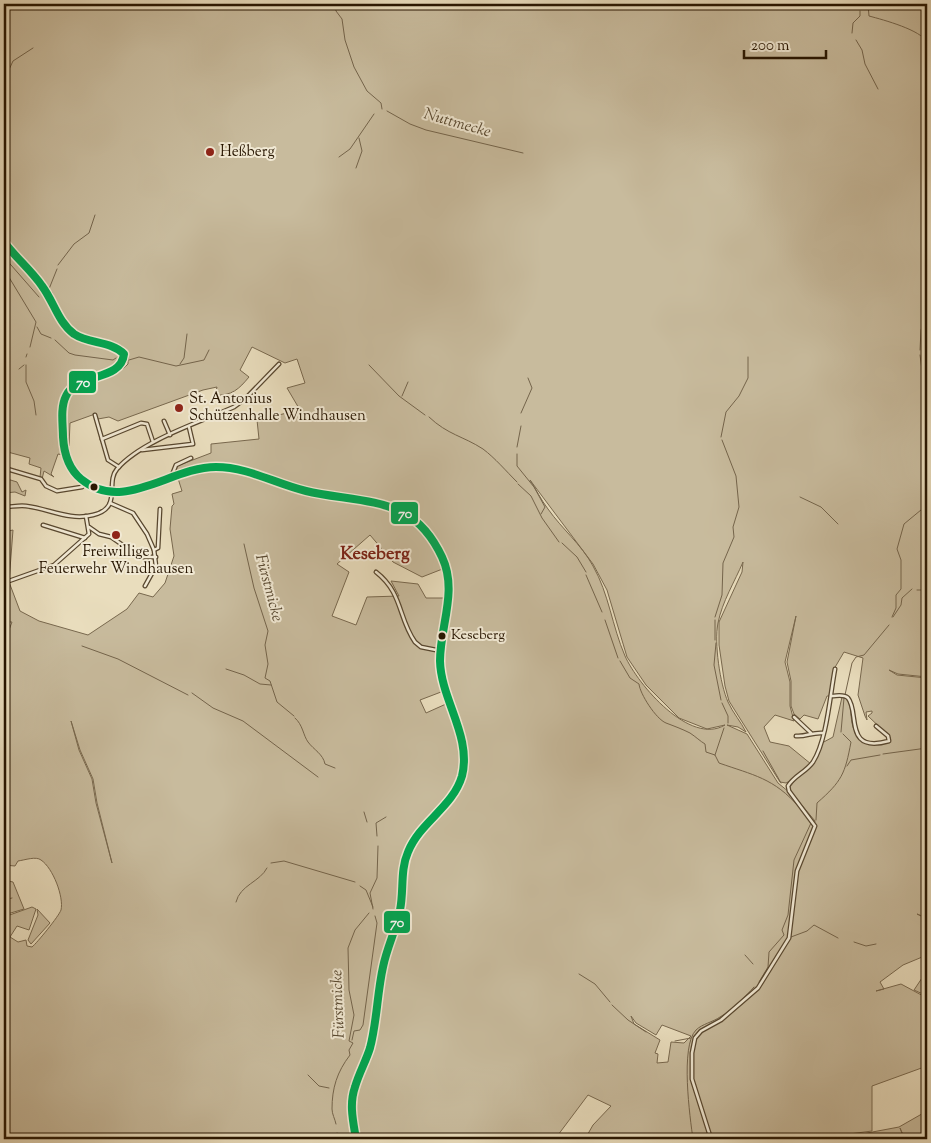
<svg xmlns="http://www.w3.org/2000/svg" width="931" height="1143" font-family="'Sorts Mill Goudy',serif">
<rect width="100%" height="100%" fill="#e9ddbd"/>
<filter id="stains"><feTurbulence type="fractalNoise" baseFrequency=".004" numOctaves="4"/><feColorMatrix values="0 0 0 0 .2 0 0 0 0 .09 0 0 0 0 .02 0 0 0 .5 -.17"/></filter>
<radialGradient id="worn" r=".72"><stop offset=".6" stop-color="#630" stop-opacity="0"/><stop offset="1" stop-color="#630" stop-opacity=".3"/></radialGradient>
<g fill="#c8bb9d" stroke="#78684e" fill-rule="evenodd">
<path d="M4,4H927V677L898,674L889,670L897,675L927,678V918L917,914L927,919V955L903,965L880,982L884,989L876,991L901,984L927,998V1066L872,1086V1131L842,1135L833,1139H585L593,1125L611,1106L588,1095L555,1139H4V917L32,907L36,909L29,930L17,926L10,937L18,942L26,940L27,946L32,947C37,943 59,916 61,910C64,897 53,868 41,860C36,856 25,860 18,861L15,866L4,865V643L12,622H4V532L13,530L9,582L20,611L39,621L88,635L127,609L139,593L153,597L165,583L174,556L170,529L172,506L174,504L172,494L182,491L176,472L177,466L211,453V444L259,439L257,420L300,410L287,388L305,383L297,359L285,363L252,347L240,370L249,377C239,389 232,396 215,395L217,387L203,390L118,421L109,417L98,419L95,414L70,423L69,446L66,447C65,427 58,392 83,383C97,378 111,375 124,368L128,364V354L122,346L89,340L75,331L61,316L52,292L4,238ZM530,480L593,564L607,590L627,657L646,685L679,718L707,729L725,725C690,746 638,685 625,656C612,626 609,594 593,566C581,544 562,529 548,509C541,500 536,489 530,480ZM370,535L393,562L422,577L445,568L450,570C453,605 442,639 445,673C449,720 486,753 452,800H450C467,759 460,745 446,704L426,713L420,700L441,692C435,658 442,632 447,598H426L418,584L391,581L399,596L367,597L356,625L332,616L349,572L337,564ZM743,562L742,572L719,622V645L725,686L729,701L780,782L786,783L800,776L811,764L789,746L770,742L764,727L775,715L794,721L790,706V682L785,662L796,616L787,662L791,681V706L794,714L800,719L804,715L818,719L827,696H829L834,669L844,652L863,658L858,695L865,716L867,720L866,712L872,711V713L868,716L890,737V741C876,746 859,742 853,727C850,717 852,709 848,699L842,697L833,737L822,743C816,767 802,769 790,787L791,792L815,821L814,825L789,792L778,783L747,734L727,725L738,727L746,732C741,722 733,713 728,702C720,684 714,643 718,623C722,602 735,581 743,562ZM71,721L80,750L93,779L97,803L112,863L96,803L92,779L79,750ZM631,1016L636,1023L656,1035L662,1025L691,1036L684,1043L671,1042L668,1062L657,1063L658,1054L655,1053L660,1040L634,1024Z"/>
<path d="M4,245C16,260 32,274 42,290C53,307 51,321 71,335C84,344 117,346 123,357C118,376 80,371 67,389C56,405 61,437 63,455L58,454L51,474L54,477L44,471L42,479L40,477L41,468L29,464L30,458L4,451Z"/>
<polygon points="4,478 17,482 22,492 26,490 25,496 15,492 4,493"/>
<polygon points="4,880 13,882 24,909 4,915"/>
<polygon points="37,909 50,923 31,944 28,940 38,915"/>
<polygon points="927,962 927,996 914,990 924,975"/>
<polygon points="927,1111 927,1139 905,1139 900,1128 904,1139 835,1139 899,1127"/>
</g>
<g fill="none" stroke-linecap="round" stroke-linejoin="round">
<g stroke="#74644b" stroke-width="1">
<polyline points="335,4 336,11 342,19 345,40 354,67 367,91 381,103 382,109"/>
<polyline points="861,4 861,5"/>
<path d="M868,4L869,16C884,20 921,30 927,42"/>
<polyline points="852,33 853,23 860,16 860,11"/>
<polyline points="856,40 862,50 865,64 878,89"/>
<polyline points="7,74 13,61 33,48"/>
<polyline points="387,111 410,124 426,130 523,153"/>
<polyline points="339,157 350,149 374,114"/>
<polyline points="356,168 362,151 359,138"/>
<polyline points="4,257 39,297"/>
<polyline points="58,265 74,244 89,233 95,215"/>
<polyline points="4,269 36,322 30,347"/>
<polyline points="49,289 57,269"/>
<polyline points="37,327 41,334 51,338"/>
<polyline points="55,340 69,353 75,355 113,360 116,358"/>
<polyline points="920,350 921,330 927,310"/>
<polyline points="920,355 922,370 927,386"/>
<polyline points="26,357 27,354"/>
<polyline points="129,360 139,357 176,366 204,360 209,350"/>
<polyline points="180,364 184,358 187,334"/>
<polyline points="26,365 26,382 34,401 36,415"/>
<polyline points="369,365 399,396 425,415"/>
<polyline points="19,369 24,365"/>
<polyline points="402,396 408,382"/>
<polyline points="521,413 532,388 528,378"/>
<path d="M429,417C448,435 463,436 483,449C495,458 506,471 517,482"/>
<polyline points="721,437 726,412 739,396 748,378 748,357"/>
<polyline points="517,447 521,426"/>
<polyline points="517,454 517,466 534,487 545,507 541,514"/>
<polyline points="518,484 531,496 542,518 559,542"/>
<polyline points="800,497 821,507 838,524"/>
<polyline points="562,543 577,557 586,572"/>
<polyline points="244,544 254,588 268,631 265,645 268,664 265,678 270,681 277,702 294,716"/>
<polyline points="586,575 602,612"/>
<polyline points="917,590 927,590"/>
<polyline points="715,617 722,595 723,563 734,537 733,527 739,507 736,476 722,440"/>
<polyline points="892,617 896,608 896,595 901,589 901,560 897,549 904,524 927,505"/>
<polyline points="893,617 901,605 902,598 912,589"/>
<polyline points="605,620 618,658"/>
<polyline points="715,620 715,640"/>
<polyline points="716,643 714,665 721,700"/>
<polyline points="82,646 118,659 188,695"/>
<path d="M620,661L630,678L639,684C640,694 656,719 666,723C674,726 682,729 690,733C696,737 700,741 705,744L706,752L715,755L719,763C753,775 774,778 799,807"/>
<polyline points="226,669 244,675 260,684 271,685"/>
<polyline points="192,693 213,708 243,721 318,777"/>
<polyline points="845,695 852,663 856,657 864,655 889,625"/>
<polyline points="722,703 728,716 728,723"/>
<path d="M295,718C303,725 303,735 308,742C314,750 323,754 325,764L335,768"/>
<polyline points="841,732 844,698"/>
<polyline points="763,751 781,783"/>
<polyline points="883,754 927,748"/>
<polyline points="715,755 724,728"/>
<polyline points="847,766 851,760 880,755"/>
<polyline points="364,812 367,822"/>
<path d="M816,820L817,803C842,781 845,774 851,742L843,734"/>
<polyline points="377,836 376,823 386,817"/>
<polyline points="271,863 284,861 355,882"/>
<polyline points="360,886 366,890 373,907"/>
<polyline points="4,900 12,898"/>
<path d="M236,902C240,885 260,882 267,868"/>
<polyline points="373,909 370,893 377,878 378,846"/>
<polyline points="791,937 807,931 814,925 838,938"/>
<polyline points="854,942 866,946 876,944"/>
<polyline points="745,955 753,964"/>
<polyline points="579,974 595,984 610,1002"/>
<polyline points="759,982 768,967 769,952 784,935 782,930 788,915 794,860 811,823"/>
<polyline points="612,1005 628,1020 646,1032"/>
<polyline points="352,1040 354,1031 360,1030 363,1025 377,923 375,916"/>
<polyline points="675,1041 691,1038"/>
<polyline points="308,1075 319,1086 329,1088"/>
<path d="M336,1124C335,1119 332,1114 332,1109C332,1088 337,1072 350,1055L349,1050L353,1043L349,1041L354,1015L349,990L348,948L355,930L369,913"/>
<polyline points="336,1139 337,1133"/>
<path d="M693,1139C690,1118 680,1046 696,1030C702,1024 713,1022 720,1017C732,1010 745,997 754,987"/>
</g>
<g stroke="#58472f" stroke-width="5">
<g id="minor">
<polyline points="95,415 108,460 119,467"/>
<polyline points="164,421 170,435"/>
<polyline points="102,439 141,423 147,424 153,442"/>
<polyline points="142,450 193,444 189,427"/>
<polyline points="4,468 41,479 46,486 57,491 82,487 86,483"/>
<polyline points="172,475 176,465 191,458"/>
<polyline points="110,503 133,513 147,534 154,550 156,566 145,586"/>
<path d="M4,507C11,507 19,505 26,506C50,509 69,521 93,515C123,508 105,483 117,469C141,441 200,422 234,407L245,399L279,364"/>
<polyline points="43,525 85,538"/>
<polyline points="89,527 99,534 111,537 140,557 156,557"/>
<polyline points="154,550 158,548 160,509"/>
<path d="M376,572C403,593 398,618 415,642L421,647L441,651"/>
<polyline points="9,581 54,565 89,534 86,516"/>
<path d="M832,696C837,696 844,694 848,698C860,712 843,754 889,741L888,736L876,726"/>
<polyline points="794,717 811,733"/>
<path d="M796,736C806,737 812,732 823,733"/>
<path d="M711,1139L692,1079V1053L695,1038L701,1031L721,1020L758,988L789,938L797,871L815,826L789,791L788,786C794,776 806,772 813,762C827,740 830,695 835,669"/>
</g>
</g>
<g stroke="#271500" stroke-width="6">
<path id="secondary" d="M4,242C15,258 30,270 42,285C55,303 56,322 76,335C90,344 117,343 124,354C128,378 78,372 67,394C62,403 63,414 63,424C63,435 63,448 67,459C71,470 79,479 90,485C119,504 145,485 173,475C186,470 200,467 214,467C246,465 274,483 305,491C361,507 418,492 444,561C457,595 441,625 440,660C439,700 472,735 462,775C453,807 419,821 408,851C400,870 404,890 400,910C396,929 387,947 383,966C377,993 377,1021 370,1048C365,1065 354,1081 352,1098C350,1112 354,1126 356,1139"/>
</g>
<use href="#minor" stroke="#f1e9d4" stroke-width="2.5"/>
<use href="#secondary" stroke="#f1e9d4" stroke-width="4"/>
<g stroke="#f1e9d4" stroke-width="11">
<path id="bus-1" d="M4,242C16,258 31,270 42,286C54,302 58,322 74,334C89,344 111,341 124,354C121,382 77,372 66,396C60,408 63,425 63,437C64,454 69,469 81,479C123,514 170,467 216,467C248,467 276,484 306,491C338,499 375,498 404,513C422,523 433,538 442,557C458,591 440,626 440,661C441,700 472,736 462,776C453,807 420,822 408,852C400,870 404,891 400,910C396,930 387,947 383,967C377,994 377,1022 370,1048C366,1061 359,1073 355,1087C349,1104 353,1121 356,1139"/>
</g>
<use href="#bus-1" stroke="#00a651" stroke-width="8"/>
</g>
<g fill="#8f2418" stroke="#f1e9d4" stroke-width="2">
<circle cx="210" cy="152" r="5"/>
<circle cx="179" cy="408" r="5"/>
<circle cx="116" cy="535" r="5"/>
</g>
<g fill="#271500" stroke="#f1e9d4" stroke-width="2">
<circle cx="94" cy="487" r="4.5"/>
<circle cx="442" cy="636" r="4.5"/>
</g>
<g text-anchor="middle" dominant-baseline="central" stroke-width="4" stroke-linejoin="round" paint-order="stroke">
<g font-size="14" fill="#271500" stroke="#f1e9d4" text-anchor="start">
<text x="451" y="636">Keseberg</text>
</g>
<g font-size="15" fill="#271500" stroke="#f1e9d4" text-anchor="start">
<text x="220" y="152">Heßberg</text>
<text x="189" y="399">St. Antonius<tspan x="189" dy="17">Schützenhalle Windhausen</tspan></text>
<text x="116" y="552" text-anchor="middle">Freiwillige<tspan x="116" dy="17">Feuerwehr Windhausen</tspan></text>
</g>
<g font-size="16" font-style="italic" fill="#5a4a32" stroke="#f1e9d4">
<text transform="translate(457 124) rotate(16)">Nuttmecke</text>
<text transform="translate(268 588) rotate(75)">Fürstmicke</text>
<text transform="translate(339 1004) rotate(-92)">Fürstmicke</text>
</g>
<g font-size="18" font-weight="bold" fill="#7a1f14" stroke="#f1e9d4">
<text x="375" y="555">Keseberg</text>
</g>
</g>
<g stroke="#f1e9d4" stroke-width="2">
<rect x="68" y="370" width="29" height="24" rx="5" fill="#00a651"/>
<rect x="390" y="501" width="29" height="24" rx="5" fill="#00a651"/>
<rect x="383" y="910" width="28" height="24" rx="5" fill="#00a651"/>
</g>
<g font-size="14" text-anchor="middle" font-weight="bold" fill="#fff">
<text x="83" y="387">70</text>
<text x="405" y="518">70</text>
<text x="397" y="927">70</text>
</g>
<rect width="931" height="1143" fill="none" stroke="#e9ddbd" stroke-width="20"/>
<rect x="5" y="5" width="921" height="1133" fill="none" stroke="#271500" stroke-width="2.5"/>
<rect x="10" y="10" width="911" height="1123" fill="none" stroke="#271500"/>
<path d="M744 50v8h82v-8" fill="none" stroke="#271500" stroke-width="2.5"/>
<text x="751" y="50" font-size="15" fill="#271500" stroke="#f1e9d4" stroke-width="4" paint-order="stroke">200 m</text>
<rect width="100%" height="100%" filter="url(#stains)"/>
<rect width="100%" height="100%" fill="url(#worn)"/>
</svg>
